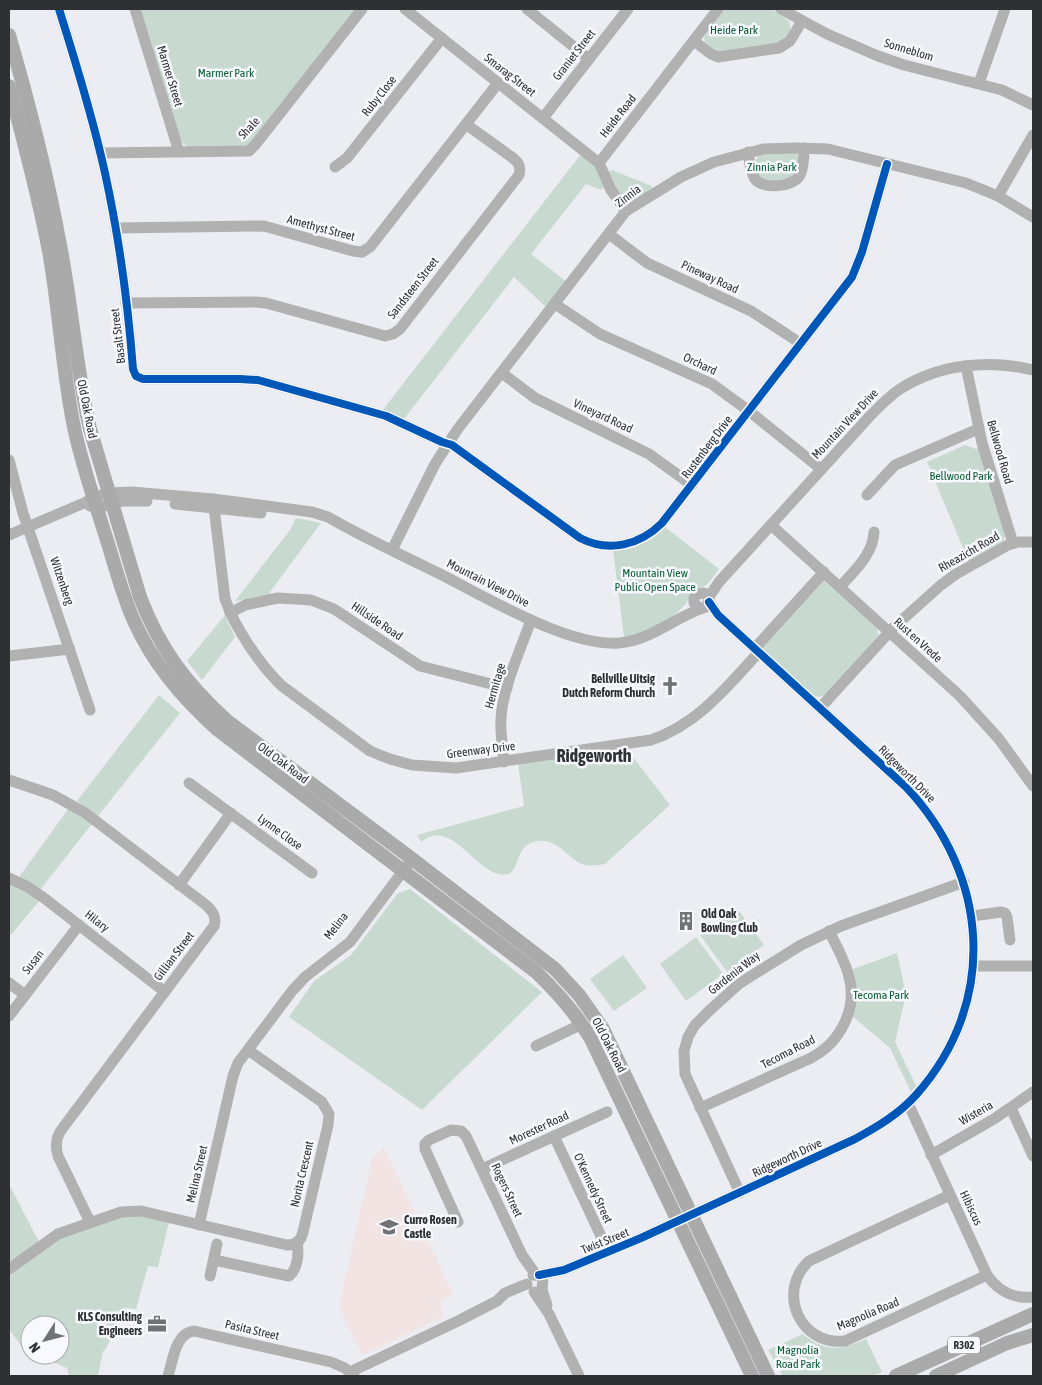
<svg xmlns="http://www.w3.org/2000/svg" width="1042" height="1385" font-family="'Asap Condensed',sans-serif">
<rect width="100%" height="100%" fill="#ebedf2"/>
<polygon fill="#f1e4e2" points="384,1148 453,1294 441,1300 443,1306 440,1307 444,1316 362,1355 339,1308 342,1306 340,1301 372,1159"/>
<g fill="#c8dad0" fill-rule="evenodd">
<polygon points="139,9 356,9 255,140 246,147 188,147 180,141"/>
<path d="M723,9H772L789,21L791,31L781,43L720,53C716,50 709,48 706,44C699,36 717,16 723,9Z"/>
<polygon points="795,153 799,156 799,169 791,179 765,181 757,175 755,161 759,155"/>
<polygon points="581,154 595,165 604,188 601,190 586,184 531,254 567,282 547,308 514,277 404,419 382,411"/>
<path d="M612,170L652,186V190L630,202C618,199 611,182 608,172Z"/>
<polygon points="965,445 976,449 979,448 1005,535 1003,542 969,562 927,462"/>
<polygon points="296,518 321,523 270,592 270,595 235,601 290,530"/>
<polygon points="665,527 719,569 707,585 696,589 691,594 686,604 672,617 644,632 624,637 613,550 648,541"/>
<polygon points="823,580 877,627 878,636 825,695 819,697 813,695 761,648"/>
<polygon points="225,615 235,637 202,680 187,661"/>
<polygon points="159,695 180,713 98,816 77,801"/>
<path d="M626,748L670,805L605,864C599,865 591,866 585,865C570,862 559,838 538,841C508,845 526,883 495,873C471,864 449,819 421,842L417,835L524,806L518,763Z"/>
<polygon points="69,808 92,824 40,890 19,877"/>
<polygon points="9,882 40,900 11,935 9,932"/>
<polygon points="410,889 542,992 422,1110 289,1017 314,981 351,955 398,893"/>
<polygon points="737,908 764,945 727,972 700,935"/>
<polygon points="696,937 723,974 686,1001 660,964"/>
<polygon points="897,953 906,994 895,1042 916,1086 911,1092 890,1048 852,1016 855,980 853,969"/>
<polygon points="623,955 647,988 614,1011 590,979"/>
<polygon points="9,1184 39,1242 9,1264"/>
<path d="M130,1214L169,1222L158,1267L148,1266L136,1309L126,1308L105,1350L103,1351L98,1376H69L67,1368L48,1360L30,1358L9,1329V1274L63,1237ZM30,1325H60V1355H30Z"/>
<path d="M803,1334C825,1353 841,1350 866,1339L882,1372L873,1376H783L768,1350Z"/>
</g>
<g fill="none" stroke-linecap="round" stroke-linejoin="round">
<g stroke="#b1b1b1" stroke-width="11">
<path d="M59,9C76,63 93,118 105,173C119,237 128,304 133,369L136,376L143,379H240L258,380L386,416L442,442L452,445L580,538C609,553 640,545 662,523L852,277L862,252L887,164"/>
<polyline points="135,9 179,152"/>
<polyline points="405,9 599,163"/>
<polyline points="527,9 589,59"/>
<polyline points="781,9 827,34 878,56 904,65 1002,90 1033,105"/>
<polyline points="694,41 711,54 718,57 779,48 790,41 802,21"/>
<polyline points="979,83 1005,9"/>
<polyline points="543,118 628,9"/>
<path d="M748,152C749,160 750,171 755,179C763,190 794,187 800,175C804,167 804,156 804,148"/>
<polyline points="100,153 249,151 255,145 362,9"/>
<polyline points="335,167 347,158 442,38"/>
<polyline points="998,196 1033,135"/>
<polyline points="626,211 611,190 599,163 718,9"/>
<polyline points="115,228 264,226 353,251 362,252 370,247 498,83"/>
<polyline points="609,234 647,263 751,311 800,343"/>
<path d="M126,303L256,302L266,303L385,336L393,334L400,329L519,175C521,167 519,163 513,158L467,125"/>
<polyline points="555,304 600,334 712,384 749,411 821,469"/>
<polyline points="966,366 982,443 1013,543"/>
<polyline points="502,373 535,398 649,454 692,485"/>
<polyline points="9,460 23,513 90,710"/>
<polyline points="867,495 895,465 978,429"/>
<path d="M213,499L225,599C235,628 260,665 282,686L370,751L390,759L412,765L456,768L651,740C697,725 728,686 759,652"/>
<polyline points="175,504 261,513"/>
<polyline points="90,506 97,508 123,501 147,501"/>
<polyline points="771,525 960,696 999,739 1033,786"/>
<path d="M9,535L84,503L93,498L108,493L132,492L213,499L312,512L328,517C364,538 402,555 440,574C486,597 568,647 619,643C652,640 676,616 706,607L709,600L708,595L704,593L697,594L694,598V603L699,608"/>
<polyline points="392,550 435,464 457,430 626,211 681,177 714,162 763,149 795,148 828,149 966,183 998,196 1033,217"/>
<path d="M840,587C854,571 873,555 874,532"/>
<path d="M709,597L719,582L869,417C879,407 888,397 900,389C939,364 989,359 1033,370"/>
<polyline points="230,613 245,605 278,598 311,600 334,609 420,666 507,688"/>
<polyline points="755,648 824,572"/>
<polyline points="9,656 70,649"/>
<polyline points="820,708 893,628 941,585 956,574 1008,545 1018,542 1033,542"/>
<path d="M504,762C503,748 500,733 501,719C502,689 521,649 531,620"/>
<path d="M9,780L53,795L84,812L206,905C213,911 217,917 214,926L62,1129C56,1137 55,1146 58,1156L90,1222"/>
<polyline points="189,783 312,873"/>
<polyline points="9,878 28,887 44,898 165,992"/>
<polyline points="179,885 231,813"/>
<polyline points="972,916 1001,912 1005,913 1007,917 1010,940"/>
<polyline points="973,966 1033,966"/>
<polyline points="9,983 25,995"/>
<polyline points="9,1016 79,925"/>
<polyline points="536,1046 582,1024"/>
<path d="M908,1103L987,1275C998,1291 1014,1299 1033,1297"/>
<path d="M700,1108L811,1058C841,1042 859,1007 848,973C844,959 836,945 829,931"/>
<polyline points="1011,1108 1033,1156"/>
<polyline points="554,1136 608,1251"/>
<polyline points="931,1155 994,1119 1033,1092"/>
<polyline points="482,1169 607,1112"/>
<polyline points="740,1193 685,1074 684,1051 688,1037 695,1025 710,1010 740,983 801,945 841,926 964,882"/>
<path d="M950,1195L809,1261C776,1292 800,1346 845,1341L987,1275"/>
<polyline points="458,1222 425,1149 425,1144 429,1140 451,1130 461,1131 466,1136 522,1255 536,1275"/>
<polyline points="199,1225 233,1076 238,1063 292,991 305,977 350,942 412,859"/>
<path d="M214,1260L289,1276C298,1269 299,1253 297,1242"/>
<path d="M9,1269L58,1234L121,1212L141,1211L287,1245C296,1245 301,1241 303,1232L328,1125L329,1114L322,1102L248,1050"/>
<path d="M533,1275C545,1274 543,1280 542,1288C542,1293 546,1300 547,1305"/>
<path d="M539,1275L564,1270L641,1238L855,1139C877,1127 899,1114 916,1095C999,1002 989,875 906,787L718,615L709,602"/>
<polyline points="210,1276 217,1244"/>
<polyline points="534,1292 549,1314 579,1376"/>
<polyline points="350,1372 458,1321 497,1301 505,1293 527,1284"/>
<path d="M168,1376C173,1361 175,1333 194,1331L331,1362L345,1368L354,1376"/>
</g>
<g stroke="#aaaaab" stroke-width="14">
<path d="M9,35C29,104 47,174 60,245C72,306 76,369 90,429L140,597C160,649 185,682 226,720L407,855L555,969L579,995L603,1029L768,1376"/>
<path d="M9,86C24,141 38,195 49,251C59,307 62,366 73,422C80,459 93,496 104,531C114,561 121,592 134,621C153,664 183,699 218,730L536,972C557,992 576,1013 591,1039L752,1376"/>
<polyline points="896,1376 1033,1314"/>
<polyline points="936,1376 1007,1343 1033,1335"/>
</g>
<g stroke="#f7f9ff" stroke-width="11">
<g id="cycleway">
<path d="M59,9C76,63 93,118 105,173C119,237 128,304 133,369L136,376L143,379H240L258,380L386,416L442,442L452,445L580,538C609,553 640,545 662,523L852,277L862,252L887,164"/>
<path d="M539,1275L564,1270L641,1238L855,1139C877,1127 899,1114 916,1095C999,1002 989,875 906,787L718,615L709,602"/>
</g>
</g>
<use href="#cycleway" stroke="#0057b8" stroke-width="8"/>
</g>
<defs>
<g id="church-bare" transform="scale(1.5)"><path d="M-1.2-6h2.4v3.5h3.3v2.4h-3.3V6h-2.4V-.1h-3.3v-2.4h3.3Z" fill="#717276" stroke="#f7f9ff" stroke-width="2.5" paint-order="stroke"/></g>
<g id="building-bare" transform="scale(1.5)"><path d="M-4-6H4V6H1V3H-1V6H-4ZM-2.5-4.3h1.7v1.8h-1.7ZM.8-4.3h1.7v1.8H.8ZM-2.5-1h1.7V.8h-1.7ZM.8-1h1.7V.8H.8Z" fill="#717276" stroke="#f7f9ff" stroke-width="2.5" paint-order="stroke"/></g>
<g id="school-bare" transform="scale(1.5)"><path d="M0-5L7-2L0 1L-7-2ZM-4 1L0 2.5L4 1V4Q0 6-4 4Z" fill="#717276" stroke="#f7f9ff" stroke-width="2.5" paint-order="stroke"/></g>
<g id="office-bare" transform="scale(1.5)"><path d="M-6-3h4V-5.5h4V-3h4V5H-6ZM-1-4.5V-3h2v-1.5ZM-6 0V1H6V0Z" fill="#717276" stroke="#f7f9ff" stroke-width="2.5" paint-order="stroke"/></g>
</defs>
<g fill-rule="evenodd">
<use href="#church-bare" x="670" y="686"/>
<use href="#building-bare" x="686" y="921"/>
<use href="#school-bare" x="389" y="1227"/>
<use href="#office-bare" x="157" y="1324"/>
</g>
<g text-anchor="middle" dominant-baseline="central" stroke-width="5" stroke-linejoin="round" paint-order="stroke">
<rect fill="#f7f9ff" stroke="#6b6c70" stroke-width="1" x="948" y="1336.5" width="32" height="17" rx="4"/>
<g font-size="11" font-weight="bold" fill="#2f3033">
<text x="964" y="1345">R302</text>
</g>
<g font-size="12" fill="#095d33" stroke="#f7f9ff">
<text x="734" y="30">Heide Park</text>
<text x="226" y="73">Marmer Park</text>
<text x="772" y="167">Zinnia Park</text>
<text x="961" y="476">Bellwood Park</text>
<text x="655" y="573">Mountain View<tspan x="655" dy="14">Public Open Space</tspan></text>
<text x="881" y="995">Tecoma Park</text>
<text x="798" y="1350">Magnolia<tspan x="798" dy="14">Road Park</tspan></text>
</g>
<g font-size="12" fill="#2f3033" stroke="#f7f9ff">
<text transform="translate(909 50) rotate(17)">Sonneblom</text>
<text transform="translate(574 55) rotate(-52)">Graniet Street</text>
<text transform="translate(510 75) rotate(38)">Smarag Street</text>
<text transform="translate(170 76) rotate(73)">Marmer Street</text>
<text transform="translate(379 96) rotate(-52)">Ruby Close</text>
<text transform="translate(618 116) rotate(-52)">Heide Road</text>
<text transform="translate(249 128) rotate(-47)">Shale</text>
<text transform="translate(628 196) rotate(-37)">Zinnia</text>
<text transform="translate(321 228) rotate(15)">Amethyst Street</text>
<text transform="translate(710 277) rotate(25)">Pineway Road</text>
<text transform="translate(413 288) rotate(-52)">Sandsteen Street</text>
<text transform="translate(118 336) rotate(-97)">Basalt Street</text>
<text transform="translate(700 364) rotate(25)">Orchard</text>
<text transform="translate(87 409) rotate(79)">Old Oak Road</text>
<text transform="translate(603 416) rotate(25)">Vineyard Road</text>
<text transform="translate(845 424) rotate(-47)">Mountain View Drive</text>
<text transform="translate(707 447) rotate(-53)">Rustenberg Drive</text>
<text transform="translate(1000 452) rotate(74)">Bellwood Road</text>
<text transform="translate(969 552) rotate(-30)">Rheazicht Road</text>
<text transform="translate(62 581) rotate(71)">Witzenberg</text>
<text transform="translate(488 583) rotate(27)">Mountain View Drive</text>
<text transform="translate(377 621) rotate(34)">Hillside Road</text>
<text transform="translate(918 640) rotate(42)">Rust en Vrede</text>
<text transform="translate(495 686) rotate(-74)">Hermitage</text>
<text transform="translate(481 750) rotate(-7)">Greenway Drive</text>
<text transform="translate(283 763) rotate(37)">Old Oak Road</text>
<text transform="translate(907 774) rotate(45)">Ridgeworth Drive</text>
<text transform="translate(280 832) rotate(36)">Lynne Close</text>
<text transform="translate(97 921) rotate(38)">Hilary</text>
<text transform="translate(336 926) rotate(-52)">Melina</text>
<text transform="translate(174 956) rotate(-53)">Gillian Street</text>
<text transform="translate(33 962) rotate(-52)">Susan</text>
<text transform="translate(734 973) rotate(-38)">Gardenia Way</text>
<text transform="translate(609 1045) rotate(63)">Old Oak Road</text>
<text transform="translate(788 1052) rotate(-27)">Tecoma Road</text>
<text transform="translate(976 1113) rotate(-30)">Wisteria</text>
<text transform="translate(539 1128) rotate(-25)">Morester Road</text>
<text transform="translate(787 1158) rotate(-25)">Ridgeworth Drive</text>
<text transform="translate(197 1174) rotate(-77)">Melina Street</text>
<text transform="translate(302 1174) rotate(-77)">Norita Crescent</text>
<text transform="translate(593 1188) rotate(65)">O'Kennedy Street</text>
<text transform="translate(507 1190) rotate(65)">Rogers Street</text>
<text transform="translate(971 1208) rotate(65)">Hibiscus</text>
<text transform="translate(605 1241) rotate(-22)">Twist Street</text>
<text transform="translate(868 1314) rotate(-23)">Magnolia Road</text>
<text transform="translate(252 1330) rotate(13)">Pasita Street</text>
</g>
<g font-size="12" font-weight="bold" fill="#2f3033" stroke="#f7f9ff" text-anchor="end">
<text x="655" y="679">Bellville Uitsig<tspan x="655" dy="14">Dutch Reform Church</tspan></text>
<text x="701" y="914" text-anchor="start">Old Oak<tspan x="701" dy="14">Bowling Club</tspan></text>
<text x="404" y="1220" text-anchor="start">Curro Rosen<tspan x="404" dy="14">Castle</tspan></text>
<text x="142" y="1317">KLS Consulting<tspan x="142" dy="14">Engineers</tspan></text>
</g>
<g font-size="18" font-weight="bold" fill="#2f3033" stroke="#f7f9ff">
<text x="594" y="755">Ridgeworth</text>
</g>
</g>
<rect width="1042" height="1385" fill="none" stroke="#2f3033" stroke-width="20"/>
<g transform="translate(45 1340) rotate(234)"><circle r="24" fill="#f7f9ff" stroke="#a7a9ad"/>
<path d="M0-4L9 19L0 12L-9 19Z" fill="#717276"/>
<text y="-8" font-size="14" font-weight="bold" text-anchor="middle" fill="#2f3033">N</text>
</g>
</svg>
